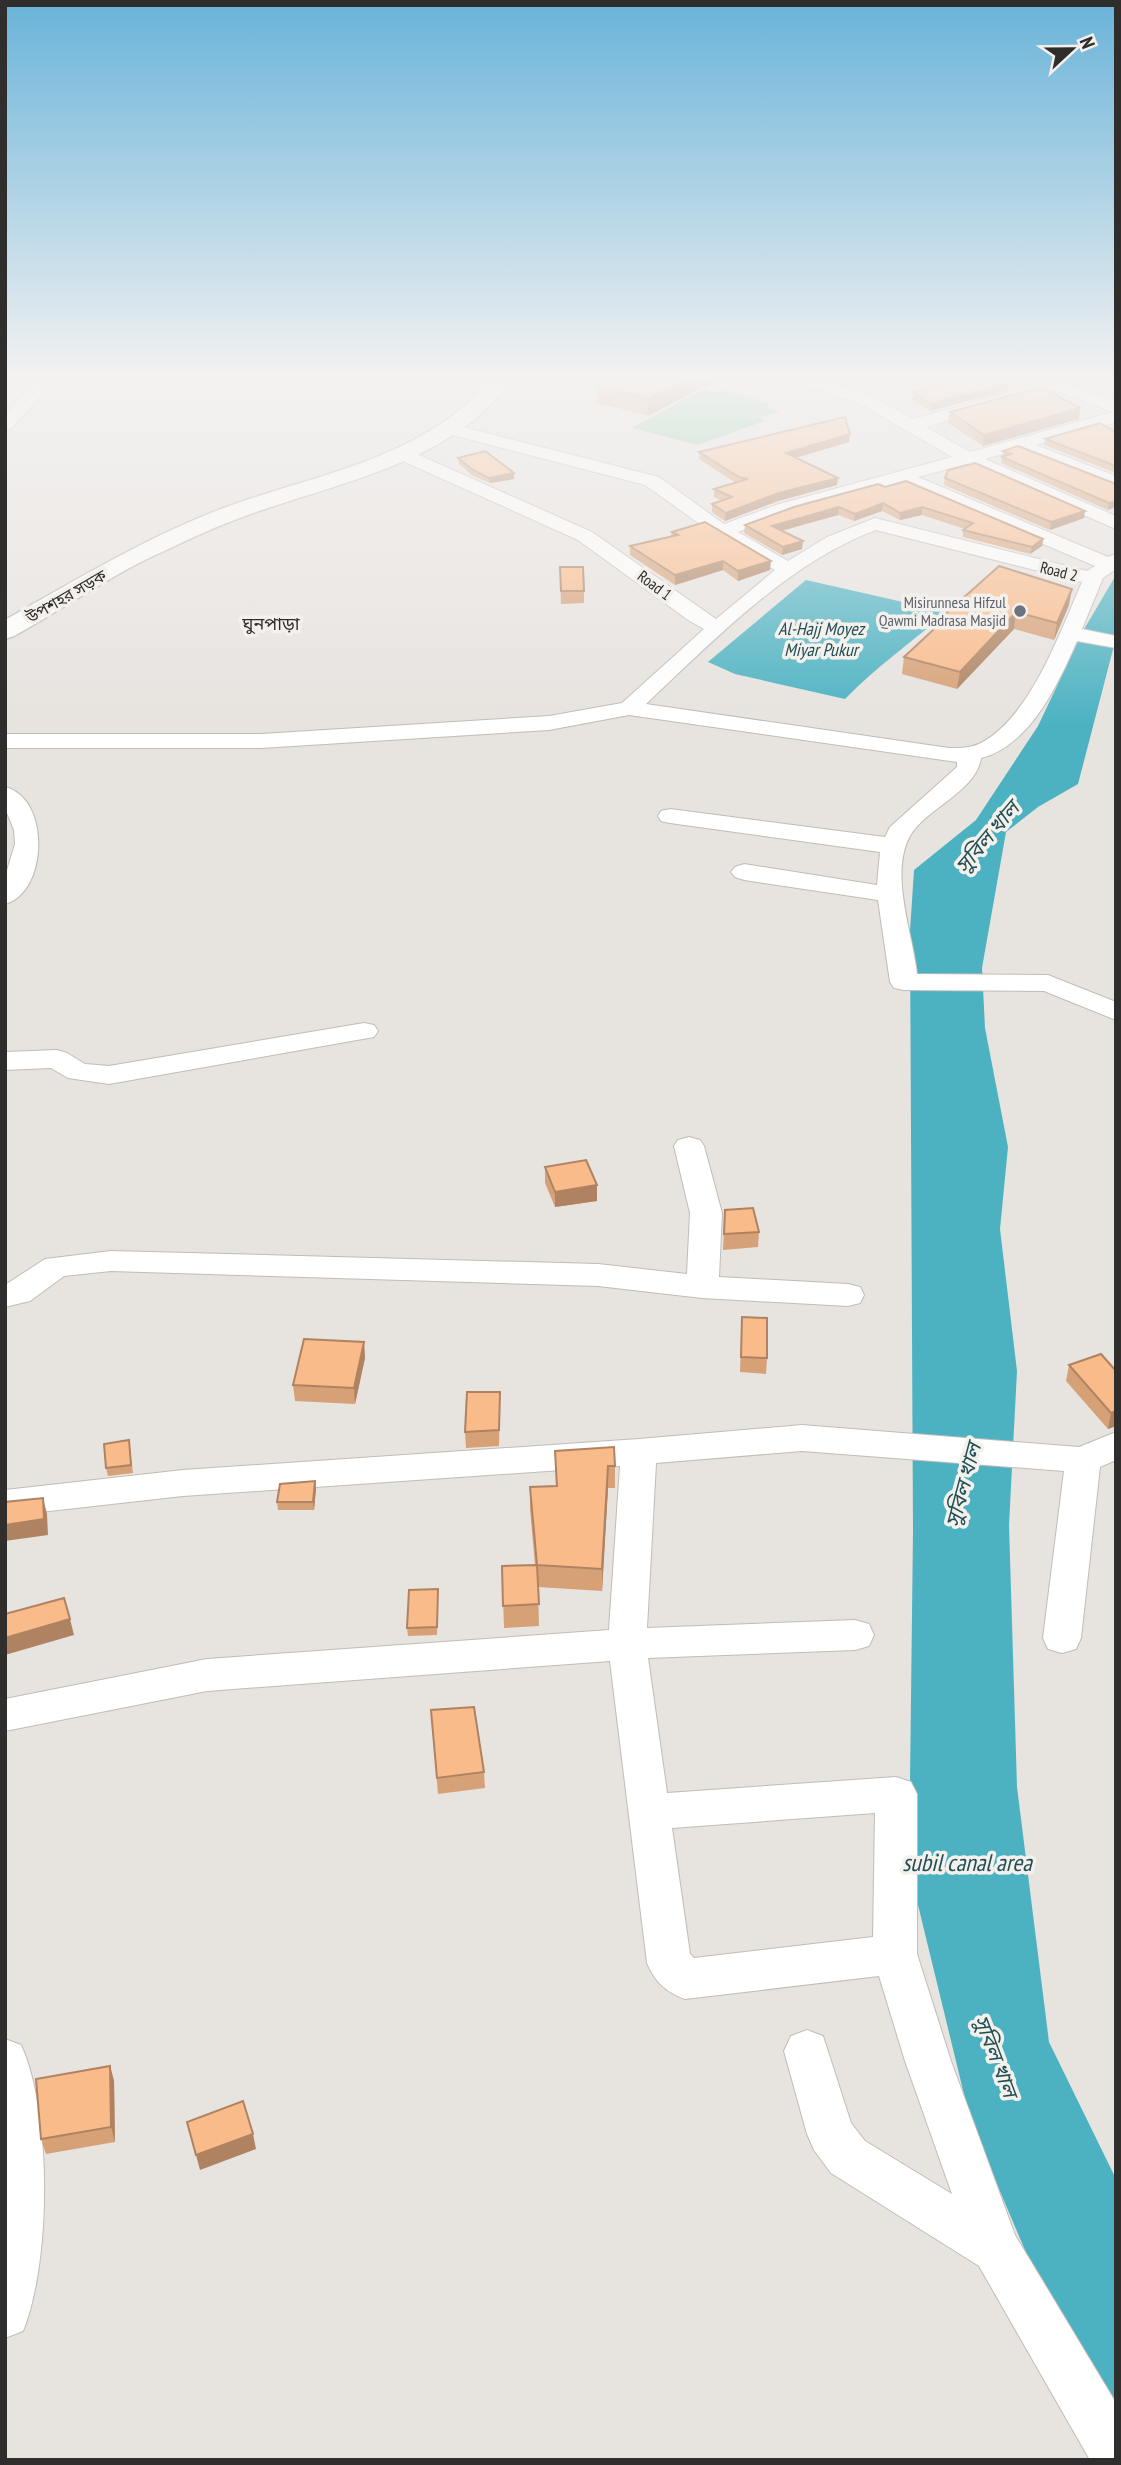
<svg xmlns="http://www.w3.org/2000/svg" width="1121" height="2465" font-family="'PT Sans Narrow','Noto Sans Bengali',sans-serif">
<rect width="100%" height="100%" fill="#e7e3df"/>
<polygon fill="#83c7a3" points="703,389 713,392 723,390 770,403 767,407 780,412 759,417 765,421 698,445 632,428"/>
<g fill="#4cb2c2">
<polygon points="1116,575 1116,638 1078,784 1038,807 1006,832 982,968 985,1028 1008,1147 1000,1229 1017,1371 1009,1525 1017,1787 1049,2042 1116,2179 1116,2453 1100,2427 971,2123 909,1868 913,1531 910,931 914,870 976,820 1038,726 1083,631"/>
<path d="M806,580L947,612C913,641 876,667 845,699L735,674L708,662Z"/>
</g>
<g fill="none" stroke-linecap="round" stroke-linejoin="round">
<g stroke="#c0bcb8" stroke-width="2">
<g id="minor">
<polygon points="38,380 55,380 11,429 5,430 5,414"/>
<polygon points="471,380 489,380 500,389 498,393 486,393"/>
<path d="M799,380C840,377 878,399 913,419L1040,384L1039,380H1081L1073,385L1116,402V422L1036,445L1116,476V488L1017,450L985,459L1116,516V529L966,464L918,477L1108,557L1116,554V569L1103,578L1082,629L1116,636V648L1077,641C1058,684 1031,745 981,758C977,791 925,809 910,836C889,874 913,934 917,974L1048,975L1116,1002V1020L1044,991L904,990L894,988L890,982L878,900L744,880L735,877L731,872L735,867L744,864L877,885L880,852L670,823L661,821L658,816L661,811L670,809L885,837L890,827L957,767V762L629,715L549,730L261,748H5V734H261L549,716L622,703L704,629L688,620L578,540L396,458L393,454L402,449L408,450L592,532L716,619L775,570L715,535L645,485L441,432L438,428L447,423L659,477L724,524L779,504L952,457L859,403L801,384ZM1055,390L1113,412L970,452L926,427ZM899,483L1095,566L1087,571L875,518L827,537L788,561L738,532L793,512ZM876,530L1082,582C1060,632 1031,716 981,743C971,748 960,748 949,748L646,704C713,641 789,562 876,530Z"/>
<path d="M5,787C51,798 48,893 5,904V877L15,844L14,830L5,808Z"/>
<polygon points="364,1023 374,1025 378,1031 374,1037 109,1084 68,1078 51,1068 5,1070 5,1052 57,1050 67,1053 85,1064 109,1066"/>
<polygon points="689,1137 700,1140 704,1146 722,1213 719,1277 848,1284 860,1287 864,1295 860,1303 848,1306 702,1298 598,1286 111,1271 64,1276 30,1301 5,1307 5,1285 45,1259 111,1251 598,1264 687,1274 690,1213 674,1146 678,1140"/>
<path d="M802,1425L1079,1447L1116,1432V1460L1100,1467L1081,1638L1076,1649L1062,1653L1048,1649L1043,1638L1064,1471L802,1451L656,1463L647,1628L855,1620L869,1624L874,1635L869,1646L855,1650L648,1658L667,1793L896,1777L911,1782L917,1794V1954L951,2061L1015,2235L1116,2403V2460H1090L979,2266L831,2173L814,2150L807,2134L784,2051L791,2036L807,2030L823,2036L851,2123L865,2141L952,2194L905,2061L879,1976L685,1999C666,1992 655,1982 647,1963L610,1661L207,1691L5,1731V1699L207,1659L609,1630L620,1466L183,1496L5,1516V1490L183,1470L639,1439ZM875,1813L873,1937L694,1958L690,1954L672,1828Z"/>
<path d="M5,2039L21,2045C52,2113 51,2262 23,2331L5,2338Z"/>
</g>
</g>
<g stroke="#c0bcb8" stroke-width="3">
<path id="major" d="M490,380H511C453,464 334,483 245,516C217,526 189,539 162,552C114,573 61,610 14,636L5,639V620C78,579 150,535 229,506C304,479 390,464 456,413C468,404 479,391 490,380Z"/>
</g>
<use href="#minor" fill="#fff" fill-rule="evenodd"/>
<use href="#major" fill="#fff" fill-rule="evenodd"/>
</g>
<g fill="#d7a178">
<polygon points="601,380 717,380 648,416 597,403 597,386"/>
<polygon points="1008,390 930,411 912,400 913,392"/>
<polygon points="1080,408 1079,419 983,446 948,423 950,412"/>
<polygon points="1116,432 1116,473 1044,445 1045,439"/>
<polygon points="850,434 849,442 795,458 838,478 837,485 778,501 725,521 712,512 712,504 722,501 714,497 714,489 736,483 699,459 699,452"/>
<polygon points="1003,451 1116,484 1108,510 1001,463"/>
<polygon points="458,458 514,473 514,479 490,483 473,476 459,464"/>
<polygon points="945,478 1084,518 1050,530 944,485"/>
<polygon points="885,487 1043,539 1042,546 1030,554 963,537 963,530 965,529 922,515 900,520 882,511 854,521 838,515 782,531 802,549 782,555 744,533 745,525"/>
<polygon points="672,532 770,570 738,581 723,570 675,585 630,555 630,546 671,536"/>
<polygon points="560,567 584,591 584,603 561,604"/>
<polygon points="1069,605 1054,640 1014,629 957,689 902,674 904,657 942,622 943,616"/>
<polygon points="545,1167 597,1201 555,1207 545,1183"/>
<polygon points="725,1210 759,1232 758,1247 723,1250"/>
<polygon points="742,1317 767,1358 766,1374 740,1372"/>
<polygon points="364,1342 365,1358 355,1404 295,1401 293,1385"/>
<polygon points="1069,1365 1116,1371 1116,1426 1108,1429 1066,1381"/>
<polygon points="500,1392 499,1446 466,1448 465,1432"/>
<polygon points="129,1440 133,1473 108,1476 106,1468"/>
<polygon points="555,1451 615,1466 615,1488 608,1488 602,1591 538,1587 539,1626 504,1628 502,1566 535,1565 530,1509 530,1487 556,1486"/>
<polygon points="315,1481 316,1489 314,1510 278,1510 277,1502"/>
<polygon points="438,1597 437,1635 408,1636 407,1628"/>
<polygon points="431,1710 484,1772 485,1788 438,1794"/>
<polygon points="110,2066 114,2081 115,2142 46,2154 41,2139"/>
</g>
<g fill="#af8361">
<polygon points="687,380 717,380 648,416 648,399"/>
<polygon points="1009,383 1008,390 930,411 931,404"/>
<polygon points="1080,408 1079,419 983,446 984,435"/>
<polygon points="850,434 849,442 785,461 786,453"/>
<polygon points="514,473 514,479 490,483 489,478"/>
<polygon points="838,478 837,485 778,501 725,521 726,513 779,493"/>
<polygon points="1116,501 1116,507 1108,510 1109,503"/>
<polygon points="883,503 882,511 854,521 855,514"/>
<polygon points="839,507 838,515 772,533 772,526"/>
<polygon points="922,507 922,515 900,520 900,513"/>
<polygon points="1085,511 1084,518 1050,530 1051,522"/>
<polygon points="1043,539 1042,546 1030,554 1032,547"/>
<polygon points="803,541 802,549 782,555 783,547"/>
<polygon points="723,561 723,570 675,585 675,575"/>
<polygon points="771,561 770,570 738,581 738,571"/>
<polygon points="1072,589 1069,605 1054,640 1057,623"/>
<polygon points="1016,612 1014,629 957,689 960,672"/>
<polygon points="597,1185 597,1201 555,1207 555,1192"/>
<polygon points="364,1342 365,1358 355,1404 354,1388"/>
<polygon points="1116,1411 1116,1426 1108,1429 1111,1413"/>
<polygon points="608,1466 608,1488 602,1591 602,1569"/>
<polygon points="315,1481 316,1489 314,1510 313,1502"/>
<polygon points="43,1498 47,1514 48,1535 5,1541 5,1525"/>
<polygon points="70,1619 74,1635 5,1655 5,1638"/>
<polygon points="110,2066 114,2081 115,2142 111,2127"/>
<polygon points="253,2134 256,2149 200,2170 196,2155"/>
</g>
<g fill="#fabb8b" stroke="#af8361" stroke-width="2">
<polygon points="601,380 687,380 648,399 597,386"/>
<polygon points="961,380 1002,380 1009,383 931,404 913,392"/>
<polygon points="1041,387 1080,408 984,435 950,412"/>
<polygon points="845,417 850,434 786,453 838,478 779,493 726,513 712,504 732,497 714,489 748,479 739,477 699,452"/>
<polygon points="1100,423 1116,432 1116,466 1045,439"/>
<polygon points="1018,446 1116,484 1116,501 1109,503 1002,457 1011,454 1003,451"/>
<polygon points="485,451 514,473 489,478 473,470 458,458"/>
<polygon points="975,463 1085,511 1051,522 945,478 948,470"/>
<polygon points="906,481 1043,539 1032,547 963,530 973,523 922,507 900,513 883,503 855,514 839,507 772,526 803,541 783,547 745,525 794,507 878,484 885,487"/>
<polygon points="705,522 771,561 738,571 723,561 675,575 630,546 678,535 672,532"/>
<polygon points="999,566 1072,589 1057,623 1016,612 960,672 904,657 947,617 943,616"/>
<polygon points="560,567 583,567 584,591 561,591"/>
<polygon points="586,1160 597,1185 555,1192 545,1167"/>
<polygon points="753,1208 759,1232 724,1234 725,1210"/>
<polygon points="742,1317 767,1318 767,1358 741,1357"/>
<polygon points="304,1339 364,1342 354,1388 293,1385"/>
<polygon points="1101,1354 1116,1371 1116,1411 1111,1413 1069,1365"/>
<polygon points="467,1392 500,1392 499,1430 465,1432"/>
<polygon points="129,1440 131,1465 106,1468 104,1444"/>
<polygon points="614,1447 615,1466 608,1466 602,1569 537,1565 530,1487 557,1486 555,1451"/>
<polygon points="315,1481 313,1502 277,1502 280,1484"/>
<polygon points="43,1498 44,1519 5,1525 5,1502"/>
<polygon points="537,1565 539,1604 503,1606 502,1566"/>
<polygon points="438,1589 437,1627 407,1628 409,1590"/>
<polygon points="64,1598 70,1619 5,1638 5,1614"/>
<polygon points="474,1707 484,1772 437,1778 431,1710"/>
<polygon points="110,2066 111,2127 41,2139 36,2079"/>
<polygon points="243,2101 253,2134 196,2155 187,2122"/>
</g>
<linearGradient id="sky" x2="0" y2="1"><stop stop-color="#69b3d9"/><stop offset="0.52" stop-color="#f4f2f1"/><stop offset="1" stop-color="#f4f2f1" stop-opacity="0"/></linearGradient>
<rect width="1121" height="725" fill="url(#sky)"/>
<circle fill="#6b7280" stroke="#f4f1ec" stroke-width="2.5" cx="1020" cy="611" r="7"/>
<g text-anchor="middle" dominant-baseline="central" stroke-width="7" stroke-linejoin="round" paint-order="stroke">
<g font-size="16" fill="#2f2e2c" stroke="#f4f1ec">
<text transform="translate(1059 571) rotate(14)">Road 2</text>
<text transform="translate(655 585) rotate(37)">Road 1</text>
<text transform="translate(66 596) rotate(-30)">উপশহর সড়ক</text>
</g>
<g font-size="16" fill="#5b616d" stroke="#f4f1ec" text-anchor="end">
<text x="1006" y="602">Misirunnesa Hifzul<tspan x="1006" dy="18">Qawmi Madrasa Masjid</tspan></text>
</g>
<g font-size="18" fill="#2f2e2c" stroke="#f4f1ec">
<text x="271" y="623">ঘুনপাড়া</text>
</g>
<g font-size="18" font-style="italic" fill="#224f56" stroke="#f4f1ec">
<text x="821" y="628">Al-Hajj Moyez<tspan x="821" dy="21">Miyar Pukur</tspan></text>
</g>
<g font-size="21" font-style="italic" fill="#224f56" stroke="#f4f1ec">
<text transform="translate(987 837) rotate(-50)">সুবিল খাল</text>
<text transform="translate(963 1485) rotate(-75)">সুবিল খাল</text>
<text transform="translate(996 2056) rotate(69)">সুবিল খাল</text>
</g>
<g font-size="24" font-style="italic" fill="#224f56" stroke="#f4f1ec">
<text x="967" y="1862">subil canal area</text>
</g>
</g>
<rect width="1121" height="2465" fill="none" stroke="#2f2e2c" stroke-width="14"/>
<g transform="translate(1072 49) rotate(68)" stroke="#f4f1ec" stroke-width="5" paint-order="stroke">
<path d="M0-5L12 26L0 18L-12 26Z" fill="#2f2e2c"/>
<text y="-10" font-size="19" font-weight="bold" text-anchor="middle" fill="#2f2e2c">N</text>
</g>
</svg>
